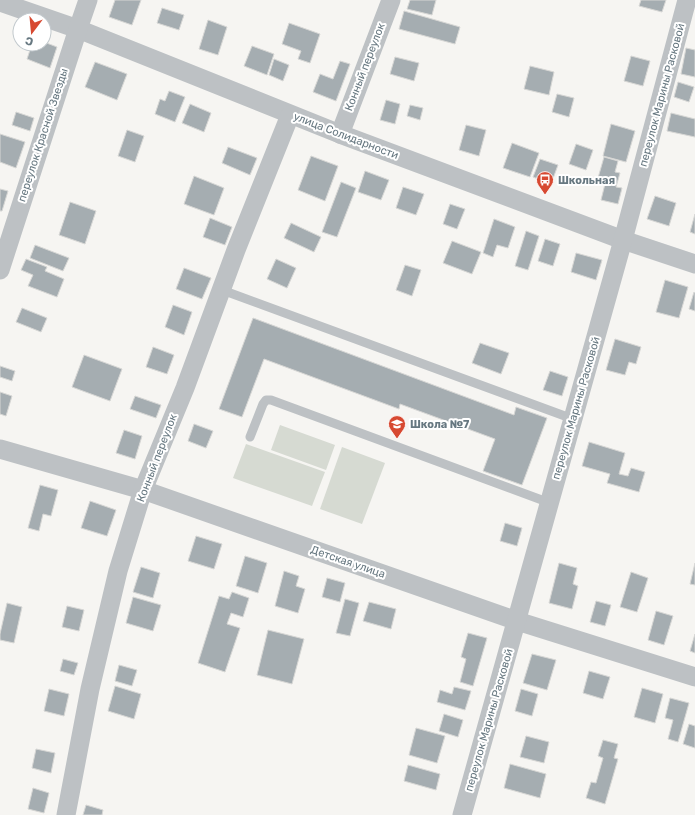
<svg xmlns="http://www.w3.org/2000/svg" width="695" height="815" font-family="Rubik,sans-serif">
<rect width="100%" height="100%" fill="#f6f5f2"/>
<g fill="#d6dad2">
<polygon points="280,425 335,445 326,470 271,450"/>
<polygon points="246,444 325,472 312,506 233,478"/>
<polygon points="342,447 385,463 362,524 320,509"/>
</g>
<g fill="#a5adb1" stroke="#d7d7d5">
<polygon points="115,0 141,0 132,25 109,17"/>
<polygon points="410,0 436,0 432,15 407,9"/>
<polygon points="641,0 666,0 662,12 639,6"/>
<polygon points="162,8 184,15 179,30 157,23"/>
<polygon points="404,11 460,27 455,44 399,29"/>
<polygon points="208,20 227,27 218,55 199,49"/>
<polygon points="289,23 320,34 310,63 298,59 301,51 282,44"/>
<polygon points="44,42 57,47 50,68 27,59 32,44 44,44"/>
<polygon points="252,46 274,54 267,75 244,66"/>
<polygon points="686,48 695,50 695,77 681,74"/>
<polygon points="631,56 650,61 643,86 624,81"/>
<polygon points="395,57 419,63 414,81 390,74"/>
<polygon points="274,59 289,65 283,81 269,75"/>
<polygon points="340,61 350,64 336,101 313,92 320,74 333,79"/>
<polygon points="95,62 127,74 117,100 85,87"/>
<polygon points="530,66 554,72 549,95 524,89"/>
<polygon points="678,82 694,87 689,102 674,97"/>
<polygon points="169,91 185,97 175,122 155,114 160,99 165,101"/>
<polygon points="557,94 574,98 569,117 552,112"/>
<polygon points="386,100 400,104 395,124 380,120"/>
<polygon points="190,104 211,113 204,132 182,123"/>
<polygon points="410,105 423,108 420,120 407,116"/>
<polygon points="16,112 34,118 30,131 12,125"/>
<polygon points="671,113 695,119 695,137 667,131"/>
<polygon points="611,124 635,131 626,162 603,156"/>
<polygon points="466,125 486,130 479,156 459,150"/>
<polygon points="127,130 144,136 135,162 118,156"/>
<polygon points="0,134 25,142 16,168 0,162"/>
<polygon points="512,143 539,153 530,177 503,168"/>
<polygon points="576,144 593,150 586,170 569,164"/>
<polygon points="228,147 257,158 250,175 222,163"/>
<polygon points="311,156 338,166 325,201 298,190"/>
<polygon points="604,157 618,161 615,172 620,173 616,187 622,188 618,204 601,200 606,180 598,178"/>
<polygon points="540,159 558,165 551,184 533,177"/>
<polygon points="365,171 389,180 381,200 358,192"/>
<polygon points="194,176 224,188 214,215 184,204"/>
<polygon points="341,182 356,188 337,237 322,232"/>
<polygon points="403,187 424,194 416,215 396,208"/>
<polygon points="0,189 8,191 2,211 0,211"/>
<polygon points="655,196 676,203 669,226 647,219"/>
<polygon points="70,202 96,211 85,244 59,235"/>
<polygon points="450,204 465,209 457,229 443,224"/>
<polygon points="695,214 695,234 690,232"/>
<polygon points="210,218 232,227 225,245 203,237"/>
<polygon points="494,219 515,227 508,248 497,245 493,257 483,253"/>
<polygon points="291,223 321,237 314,252 284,238"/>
<polygon points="526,231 539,236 528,270 515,266"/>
<polygon points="545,239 560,244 553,266 538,261"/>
<polygon points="452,241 481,252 472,274 443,263"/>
<polygon points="35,245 69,258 63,271 30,258"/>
<polygon points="576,253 602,260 596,280 571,272"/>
<polygon points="26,259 47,267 45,271 64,279 57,297 28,286 33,275 21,270"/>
<polygon points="276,259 296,268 287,288 267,279"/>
<polygon points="405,265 421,270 412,296 396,290"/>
<polygon points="184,268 211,278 202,299 176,289"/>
<polygon points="665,280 688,287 679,318 656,312"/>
<polygon points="694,292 695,293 695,311 689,309"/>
<polygon points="173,305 192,312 184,335 165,327"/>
<polygon points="22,308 47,318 41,332 16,322"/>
<polygon points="253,318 514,415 516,407 547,418 522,485 483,471 495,439 400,404 399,409 264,359 242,417 219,409"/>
<polygon points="615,339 641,347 636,364 629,362 625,375 606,370"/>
<polygon points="480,343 509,353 501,374 472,363"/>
<polygon points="153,347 174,355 167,374 146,367"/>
<polygon points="84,355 122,369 110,401 72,387"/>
<polygon points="0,366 15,371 12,381 0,377"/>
<polygon points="550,371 568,377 562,396 543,390"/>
<polygon points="0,392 12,396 6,416 0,414"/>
<polygon points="135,396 161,405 156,418 130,409"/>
<polygon points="194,424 213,431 206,448 188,441"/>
<polygon points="124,430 142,436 135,459 116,453"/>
<polygon points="589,442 625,453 619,474 628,476 631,468 645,472 639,492 607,483 610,474 582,466"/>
<polygon points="40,485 58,490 51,516 43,514 39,531 28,528"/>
<polygon points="90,501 116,510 107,536 81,528"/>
<polygon points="505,523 522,528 517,546 500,541"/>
<polygon points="196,536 222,544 214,569 188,561"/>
<polygon points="245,556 267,563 258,593 236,586"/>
<polygon points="559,563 577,568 573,584 578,586 572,609 549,603"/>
<polygon points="695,563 695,585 690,584"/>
<polygon points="141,567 160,573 153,598 133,592"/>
<polygon points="284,571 299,576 296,586 305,589 298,613 275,606"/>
<polygon points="631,572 648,578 637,612 620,607"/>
<polygon points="327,578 345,583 340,602 322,597"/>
<polygon points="232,592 249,598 243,617 231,613 227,624 240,628 225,672 198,663 219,596 229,599"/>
<polygon points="133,597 161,605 153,631 126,623"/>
<polygon points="345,599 359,603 350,636 336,633"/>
<polygon points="596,601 611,605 605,626 590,622"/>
<polygon points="369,602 396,609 391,629 363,621"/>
<polygon points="7,603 22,607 14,643 0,640 0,634"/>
<polygon points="67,606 84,610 79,631 62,627"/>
<polygon points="656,611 673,616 664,645 648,640"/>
<polygon points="268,630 304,639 292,684 257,675"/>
<polygon points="468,633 487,638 473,686 460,682 466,659 461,657"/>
<polygon points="695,634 695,653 690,651"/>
<polygon points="532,654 556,660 547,690 523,683"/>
<polygon points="63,659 78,663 74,675 60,671"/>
<polygon points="119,665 137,670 132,686 115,681"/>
<polygon points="589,671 610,677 603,699 583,693"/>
<polygon points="115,686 141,694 134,719 108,711"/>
<polygon points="454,687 471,691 465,710 437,702 440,690 452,694"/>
<polygon points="642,688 663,694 655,723 634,717"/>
<polygon points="49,689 69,694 64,716 44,711"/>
<polygon points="521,689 538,694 532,716 515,711"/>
<polygon points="670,698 689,703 678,742 668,739 673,720 665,718"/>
<polygon points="444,714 463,720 458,737 439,731"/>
<polygon points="689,724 695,726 695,748 683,744"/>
<polygon points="416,728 445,736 437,763 409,755"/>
<polygon points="526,736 549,742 544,763 520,757"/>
<polygon points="603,740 618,744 614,758 618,759 605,804 586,798 591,782 596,783 603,758 598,756"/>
<polygon points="36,749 55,753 51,773 32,768"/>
<polygon points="510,764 546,774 540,798 504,788"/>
<polygon points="408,765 440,774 436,790 404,781"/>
<polygon points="33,788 49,793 44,813 28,809"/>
<polygon points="86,805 103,810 102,815 83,815"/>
</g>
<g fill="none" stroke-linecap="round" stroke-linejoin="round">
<g stroke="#bdc1c4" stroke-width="9">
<polyline points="222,290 573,419"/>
<polyline points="250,437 263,404 266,400 271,400 550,503"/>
</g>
<g stroke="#bdc1c4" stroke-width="19">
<polyline points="0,2 78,29 340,134 623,240 695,264"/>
<polyline points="340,134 391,0"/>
<polyline points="0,270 78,29 88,0"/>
<polyline points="0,449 143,490 517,621 695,677"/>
<polyline points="66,815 90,689 118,571 143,490 185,388 236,250 290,115"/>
<polyline points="462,815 623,240 687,0"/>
</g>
</g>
<defs>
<g id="bus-pin" transform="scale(0.9)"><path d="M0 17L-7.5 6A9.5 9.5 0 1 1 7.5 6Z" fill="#d74931" stroke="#fff"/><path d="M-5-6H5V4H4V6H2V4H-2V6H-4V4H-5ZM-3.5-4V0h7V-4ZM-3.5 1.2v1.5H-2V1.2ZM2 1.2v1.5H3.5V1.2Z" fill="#fff"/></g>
<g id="school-pin" transform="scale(0.9)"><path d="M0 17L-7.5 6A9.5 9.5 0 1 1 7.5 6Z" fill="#d74931" stroke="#fff"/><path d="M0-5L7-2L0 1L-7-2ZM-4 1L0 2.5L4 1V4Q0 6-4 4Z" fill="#fff"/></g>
</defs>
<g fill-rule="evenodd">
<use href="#bus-pin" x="545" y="180"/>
<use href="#school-pin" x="397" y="424"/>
</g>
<g text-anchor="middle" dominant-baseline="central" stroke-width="4" stroke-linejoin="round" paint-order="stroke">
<g font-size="11" fill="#677881" stroke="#fff">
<text transform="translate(365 67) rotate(-69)">Конный переулок</text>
<text transform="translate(662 95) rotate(-75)">переулок Марины Расковой</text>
<text transform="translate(43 135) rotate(-72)">переулок Красной Звезды</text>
<text transform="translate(346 136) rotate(21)">улица Солидарности</text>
<text transform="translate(576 408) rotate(-74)">переулок Марины Расковой</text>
<text transform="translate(157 458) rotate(-69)">Конный переулок</text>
<text transform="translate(348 562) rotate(19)">Детская улица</text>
<text transform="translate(489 720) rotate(-74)">переулок Марины Расковой</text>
</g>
<g font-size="11" font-weight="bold" fill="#677881" stroke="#fff" text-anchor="start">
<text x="558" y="180">Школьная</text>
<text x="410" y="424">Школа №7</text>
</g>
</g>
<g transform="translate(32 32) rotate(196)"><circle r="19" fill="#ffffff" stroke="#c2c9cd"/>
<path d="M0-3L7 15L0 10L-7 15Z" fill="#d74931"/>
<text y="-6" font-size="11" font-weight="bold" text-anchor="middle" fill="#677881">С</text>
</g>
</svg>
